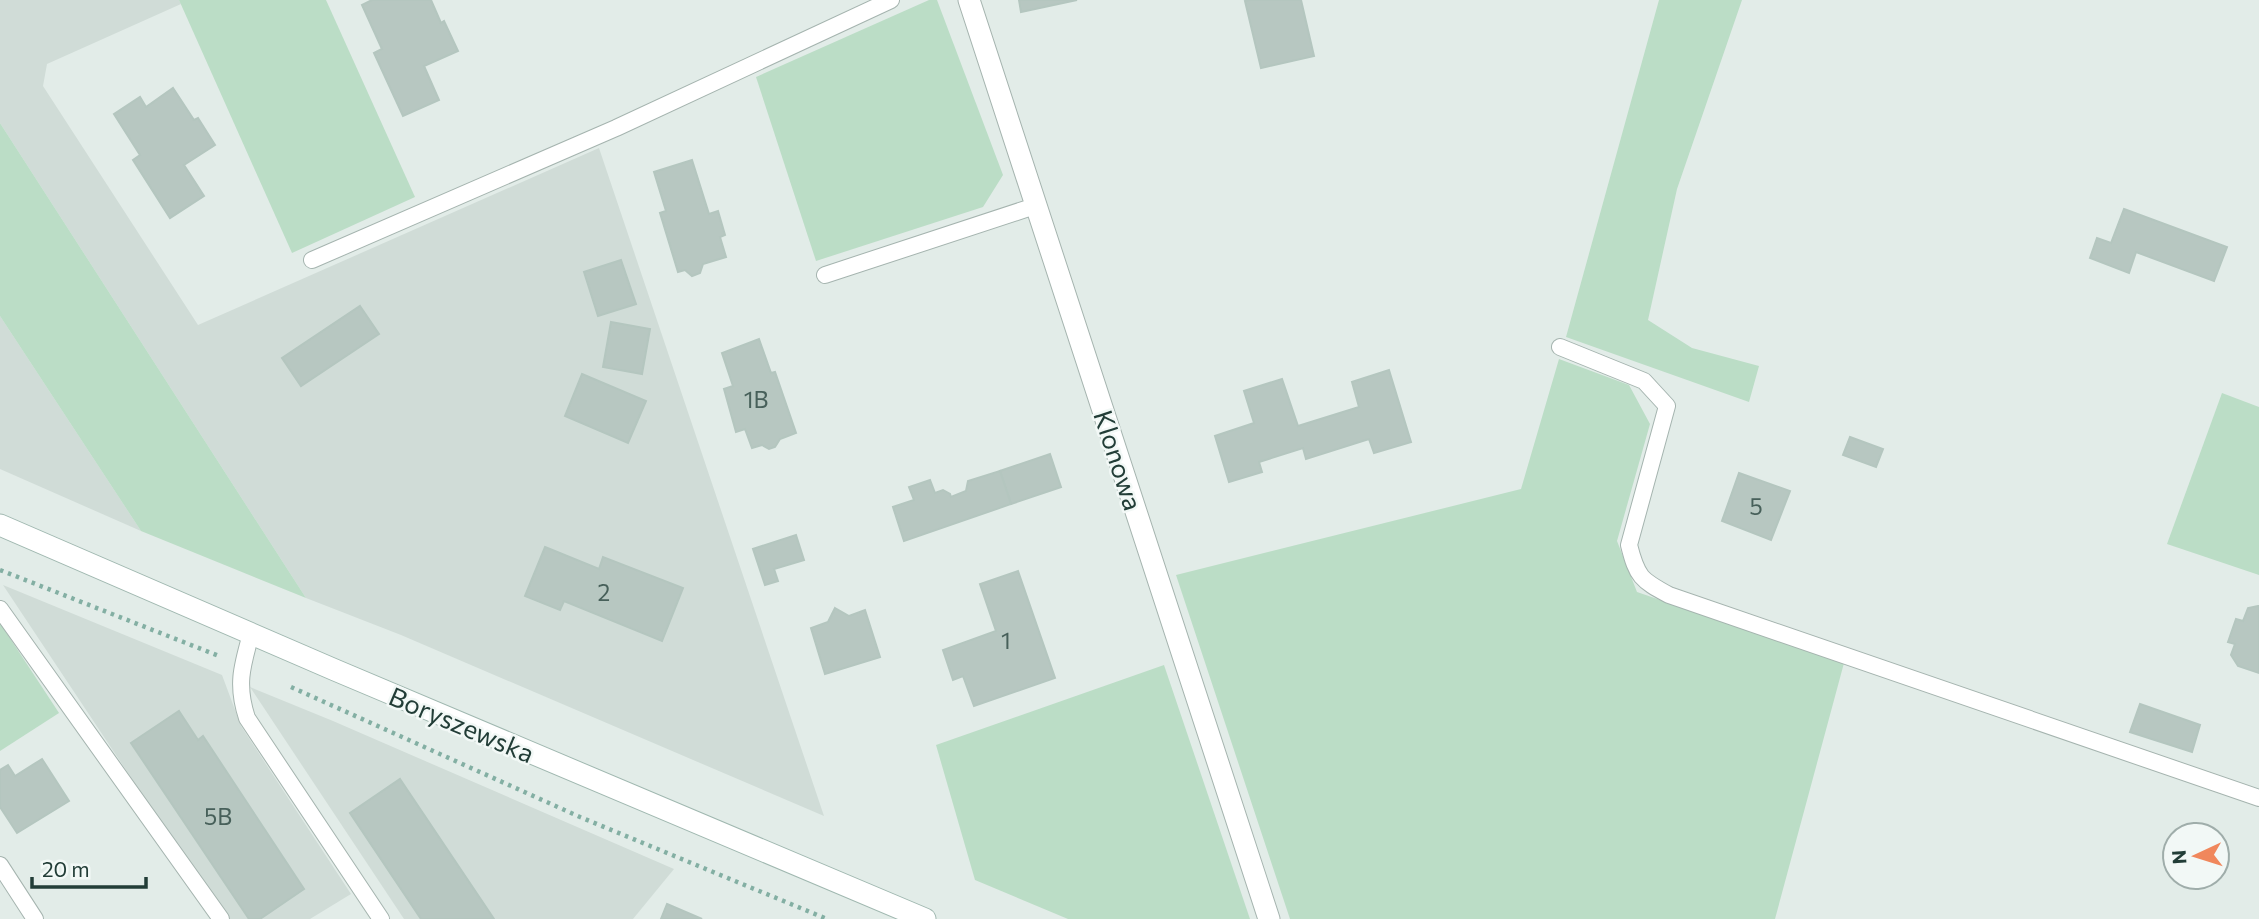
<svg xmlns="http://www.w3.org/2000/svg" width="2259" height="919" font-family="Commissioner,sans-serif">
<rect width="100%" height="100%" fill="#e2ece8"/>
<g fill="#d0dcd7">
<polygon points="0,0 179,0 181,4 47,64 43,86 198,325 599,148 824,816 401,635 306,598 0,123"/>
<polygon points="0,316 141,531 0,469"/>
<polygon points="3,585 222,675 241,726 351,894 310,919 225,919"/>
<polygon points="250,687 333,721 674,869 633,919 404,919"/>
</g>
<g fill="#bbddc6">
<polygon points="179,0 326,0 415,197 292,253"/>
<polygon points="929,0 937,0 1003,175 983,207 816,261 756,77"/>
<polygon points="1659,0 1742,0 1677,189 1648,320 1692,348 1759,366 1749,402 1566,337"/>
<polygon points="0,123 306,598 141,531 0,316"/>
<polygon points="1559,359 1629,385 1650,424 1617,541 1637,592 1844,663 1775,919 1290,919 1176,575 1521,489"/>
<polygon points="2222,393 2259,407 2259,575 2167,544"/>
<polygon points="0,623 59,713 0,751"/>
<polygon points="1164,665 1250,919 1068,919 975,880 936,745"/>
</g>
<g fill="#b7c7c1" stroke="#b4c6bf" stroke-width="2">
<polygon points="372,0 431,0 441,23 444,21 458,51 424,66 439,100 403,116 374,53 382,49 362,5"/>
<polygon points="1019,0 1077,0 1021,12"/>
<polygon points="1250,0 1301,0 1314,56 1261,68 1245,1"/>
<polygon points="173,88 194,120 198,118 215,145 184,165 204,196 170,218 133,160 140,155 114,114 140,97 146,107"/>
<polygon points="692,160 709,214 718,211 725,235 720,237 726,257 703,264 700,273 692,276 685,270 678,272 660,213 666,211 654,172"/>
<polygon points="2124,209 2227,247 2214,281 2136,252 2129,273 2090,258 2097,238 2111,243"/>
<polygon points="621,260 636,304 598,316 584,272"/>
<polygon points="360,306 379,334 301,386 282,358"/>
<polygon points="611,322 650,329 642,374 603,367"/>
<polygon points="759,339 771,373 775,372 796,433 780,439 775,447 769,449 762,445 752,448 745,429 736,432 724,389 733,386 722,353"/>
<polygon points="1389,370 1411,442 1374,453 1369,439 1306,459 1303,448 1259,462 1262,472 1229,482 1215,436 1254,423 1244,391 1282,379 1298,426 1359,407 1352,382"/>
<polygon points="582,374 646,401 628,443 565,416"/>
<polygon points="1850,437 1883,449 1876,467 1843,455"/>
<polygon points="1050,454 1061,487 1011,504 1000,471"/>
<polygon points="1000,471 1011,504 904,541 893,507 914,500 909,487 930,480 935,493 943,490 950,494 951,497 966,491 968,481"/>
<polygon points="1739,473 1790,491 1771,540 1722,521"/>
<polygon points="796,535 804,560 774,569 778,581 765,585 753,549"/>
<polygon points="545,547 599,569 603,557 683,588 662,641 564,601 560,610 525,596"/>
<polygon points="1018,571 1055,678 974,706 963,676 953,680 943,650 996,631 980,584"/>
<polygon points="2258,606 2259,606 2259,673 2238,666 2231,655 2235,644 2228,642 2236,619 2243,621 2248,608"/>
<polygon points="835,608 849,616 865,610 880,657 825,674 811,628 828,622"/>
<polygon points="2140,704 2200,725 2192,752 2130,732"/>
<polygon points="179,711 198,740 203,736 304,889 260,919 249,919 131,743"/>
<polygon points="42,759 69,801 17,833 0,807 0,770 8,765 15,776"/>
<polygon points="400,779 494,919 421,919 350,813"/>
<polygon points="667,904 702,919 661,919"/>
</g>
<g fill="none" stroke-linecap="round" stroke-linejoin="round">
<g stroke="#a5b4af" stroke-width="18">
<g id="service">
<polyline points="312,260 616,128 891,0"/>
<polyline points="825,275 1035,206"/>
<path d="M1560,347L1644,381L1667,406L1629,545C1637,577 1641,580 1669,595L2259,798"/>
<polyline points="0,609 221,919"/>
<path d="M251,634C242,666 236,685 247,718L381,919"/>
<polyline points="0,865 35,919"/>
</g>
</g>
<g stroke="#a5b4af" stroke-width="23">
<polyline id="minor" points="969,0 1269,919"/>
</g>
<g stroke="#a0b8b0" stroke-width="23">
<polyline id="secondary" points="0,525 335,670 925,919"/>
</g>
<g stroke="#83afa3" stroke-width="4.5" stroke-dasharray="3.5 5" stroke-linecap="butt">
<polyline points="0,570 219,656"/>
<polyline points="291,687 580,817 827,919"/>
</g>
<use href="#service" stroke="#fff" stroke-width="16"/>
<use href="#minor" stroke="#fff" stroke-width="21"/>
<use href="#secondary" stroke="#fff" stroke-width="21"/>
</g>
<g text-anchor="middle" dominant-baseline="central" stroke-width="5" stroke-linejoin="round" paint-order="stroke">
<g font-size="23" fill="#47605a">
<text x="756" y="399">1B</text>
<text x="1756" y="506">5</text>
<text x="604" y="592">2</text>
<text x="1006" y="640">1</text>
<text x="218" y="816">5B</text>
</g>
<g font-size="26" fill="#223d37" stroke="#f2f8f6">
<text transform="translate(1119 460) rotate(72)">Klonowa</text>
<text transform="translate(462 724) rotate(23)">Boryszewska</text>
</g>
</g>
<g transform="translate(2196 856) rotate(266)"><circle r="33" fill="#f2f8f6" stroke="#9fadaa" stroke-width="2"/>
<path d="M0-5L12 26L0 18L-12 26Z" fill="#f0875c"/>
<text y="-10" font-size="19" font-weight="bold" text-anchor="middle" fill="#223d37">N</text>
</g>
<path d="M32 877v10h114v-10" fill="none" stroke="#223d37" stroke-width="3.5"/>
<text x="42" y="877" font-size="21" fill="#223d37" stroke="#f2f8f6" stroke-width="5" paint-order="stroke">20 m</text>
</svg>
